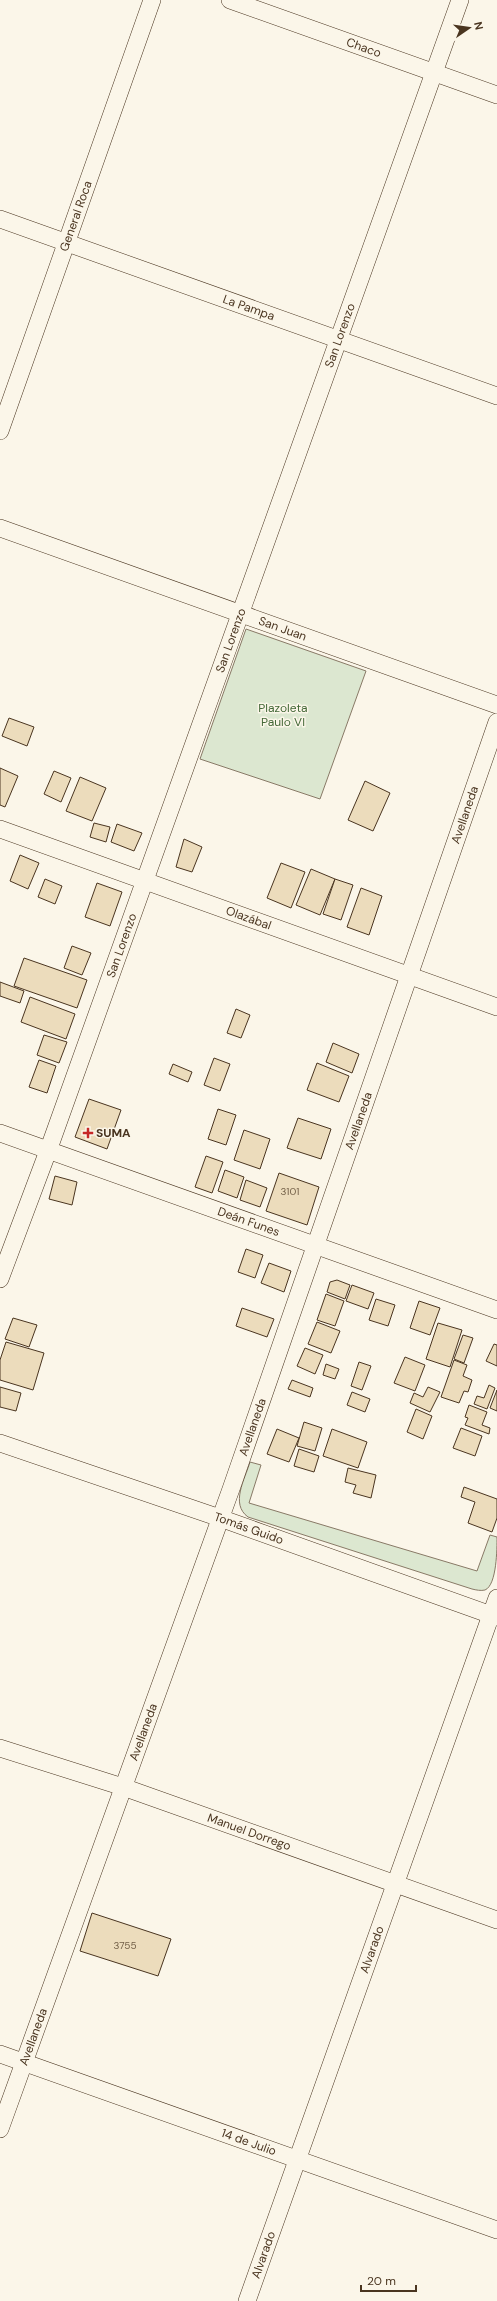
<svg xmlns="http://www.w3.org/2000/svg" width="497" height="2301" font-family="'DM Sans',sans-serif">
<rect width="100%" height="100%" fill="#fbf6e9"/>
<g fill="#dce7d0" stroke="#887966">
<polygon points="246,629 366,671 320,799 200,759"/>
<path d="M250,1462L261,1465L249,1503L477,1571L490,1535L497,1537C497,1548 497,1585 485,1590C481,1591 476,1590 472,1589L248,1517C230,1504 245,1479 250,1462Z"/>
</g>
<g fill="#ecdcbc" stroke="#4a3520">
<polygon points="9,718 34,727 27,746 2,736"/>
<polygon points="0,768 18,776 5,807 0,805"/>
<polygon points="54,771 71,778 61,802 44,794"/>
<polygon points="80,777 106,788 92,821 66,811"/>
<polygon points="365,781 390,793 373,831 348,820"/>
<polygon points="94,823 110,827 106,842 90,837"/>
<polygon points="117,824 142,833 134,851 111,842"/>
<polygon points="184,839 202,847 192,872 176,867"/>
<polygon points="20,855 39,863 28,889 10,881"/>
<polygon points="281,863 305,872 291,908 267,898"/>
<polygon points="311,869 335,879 320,915 296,905"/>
<polygon points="45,879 62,886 55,904 38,897"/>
<polygon points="335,879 353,885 341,920 323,914"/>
<polygon points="97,883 122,892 110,926 85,917"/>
<polygon points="361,888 382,896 369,935 347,927"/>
<polygon points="72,946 91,953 82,975 64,968"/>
<polygon points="24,958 87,980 77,1008 14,986"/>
<polygon points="0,982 24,991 20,1003 0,996"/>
<polygon points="30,997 75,1014 66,1039 21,1022"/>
<polygon points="236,1009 250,1015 241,1038 227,1033"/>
<polygon points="44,1035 67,1042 59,1063 37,1055"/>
<polygon points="333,1043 359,1054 352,1073 326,1062"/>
<polygon points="214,1058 230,1064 220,1091 204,1085"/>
<polygon points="39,1060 56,1066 47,1093 29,1087"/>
<polygon points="317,1063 349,1076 339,1102 307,1090"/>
<polygon points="173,1064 192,1072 188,1082 169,1074"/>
<polygon points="89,1099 121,1110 107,1149 75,1137"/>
<polygon points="218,1109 236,1115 226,1145 208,1139"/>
<polygon points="298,1118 331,1129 321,1159 287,1148"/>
<polygon points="244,1130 270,1139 260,1169 234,1160"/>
<polygon points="206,1156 223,1162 212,1193 195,1187"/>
<polygon points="225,1170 244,1177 237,1198 218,1191"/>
<polygon points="279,1173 319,1187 307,1225 266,1211"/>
<polygon points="55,1176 77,1182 72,1205 49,1199"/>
<polygon points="246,1180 267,1188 260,1207 240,1200"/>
<polygon points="246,1249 263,1255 255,1278 238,1272"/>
<polygon points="269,1263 291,1271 284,1292 261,1283"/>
<polygon points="337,1280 350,1285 345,1299 327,1292 330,1282"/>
<polygon points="352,1285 374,1293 368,1309 346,1301"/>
<polygon points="326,1294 344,1301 335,1326 317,1320"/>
<polygon points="376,1299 395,1305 388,1326 369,1320"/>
<polygon points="419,1301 440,1308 430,1335 410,1328"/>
<polygon points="242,1308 274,1319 267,1337 236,1326"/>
<polygon points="13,1318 37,1325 29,1347 5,1339"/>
<polygon points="317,1322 340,1331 331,1353 308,1344"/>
<polygon points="438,1323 462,1330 450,1367 426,1359"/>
<polygon points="463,1335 473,1338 464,1363 454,1359"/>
<polygon points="6,1342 44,1353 33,1390 0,1380 0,1360"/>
<polygon points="494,1344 497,1345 497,1366 486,1361"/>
<polygon points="305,1348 323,1355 315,1374 297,1366"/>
<polygon points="405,1357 425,1365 415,1391 394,1383"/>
<polygon points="454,1360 467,1365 463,1376 472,1380 468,1392 464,1391 459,1403 441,1397"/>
<polygon points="359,1362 371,1366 362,1390 351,1386"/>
<polygon points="326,1364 339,1369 335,1379 323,1375"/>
<polygon points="292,1380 313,1388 310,1397 288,1389"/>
<polygon points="489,1385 495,1388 487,1409 474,1404 477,1396 484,1398"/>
<polygon points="0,1387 21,1393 16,1411 0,1407"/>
<polygon points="428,1387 440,1392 430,1412 410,1403 414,1393 423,1397"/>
<polygon points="497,1390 497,1411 490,1408"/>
<polygon points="352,1392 370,1399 365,1412 347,1405"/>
<polygon points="469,1405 487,1412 482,1425 490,1428 489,1434 465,1425 468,1418 465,1417"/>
<polygon points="416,1409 432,1416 423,1439 407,1432"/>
<polygon points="304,1422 322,1428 315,1451 297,1446"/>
<polygon points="461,1428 482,1436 475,1456 453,1448"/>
<polygon points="277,1429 299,1438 289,1462 267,1454"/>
<polygon points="332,1429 367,1442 358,1468 323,1456"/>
<polygon points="299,1449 319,1456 314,1472 294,1466"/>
<polygon points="348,1468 376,1475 371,1498 353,1493 356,1485 345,1482"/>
<polygon points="464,1487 497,1499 497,1518 492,1532 468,1523 475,1502 461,1497"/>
<polygon points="92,1913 171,1939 158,1976 80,1951"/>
</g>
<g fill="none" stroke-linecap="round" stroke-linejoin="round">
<g stroke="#4a3520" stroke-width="18">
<g id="street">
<path id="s1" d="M230,0L497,95"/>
<path id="s2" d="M0,219L497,396"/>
<path id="s3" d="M0,431L152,0"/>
<path id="s4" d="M0,528L497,705"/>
<path id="s5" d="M0,829L497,1007"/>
<path id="s6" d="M0,1133L497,1310"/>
<path id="s7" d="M0,1279L48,1151L460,0"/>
<path id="s8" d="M0,1443L220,1518L497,1617"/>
<path id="s9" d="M0,1748L123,1787L497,1920"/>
<path id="s10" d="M0,2054L497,2230"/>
<path id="s11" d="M0,2129L231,1489L497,722"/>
<path id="s12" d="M247,2301L497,1598"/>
</g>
</g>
<use href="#street" stroke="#fbf6e9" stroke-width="17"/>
</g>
<path fill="#c62828" stroke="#fbf6e9" stroke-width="1.5" d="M86 1127h4v4h4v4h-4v4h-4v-4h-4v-4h4z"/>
<g text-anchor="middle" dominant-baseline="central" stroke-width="3" stroke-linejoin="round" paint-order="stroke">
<g font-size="10" fill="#725f47">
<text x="290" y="1191">3101</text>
<text x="125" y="1945">3755</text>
</g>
<g font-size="12" fill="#4a3520" stroke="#fbf6e9">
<text stroke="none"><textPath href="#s1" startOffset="142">Chaco</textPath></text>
<text stroke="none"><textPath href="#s3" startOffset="228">General Roca</textPath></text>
<text stroke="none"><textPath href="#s2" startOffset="264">La Pampa</textPath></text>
<text stroke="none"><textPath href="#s7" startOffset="1003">San Lorenzo</textPath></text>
<text stroke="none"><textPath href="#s4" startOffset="300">San Juan</textPath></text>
<text stroke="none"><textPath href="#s7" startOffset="679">San Lorenzo</textPath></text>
<text stroke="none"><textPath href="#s11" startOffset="1394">Avellaneda</textPath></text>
<text stroke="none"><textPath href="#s5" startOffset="264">Olazábal</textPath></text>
<text stroke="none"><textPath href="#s7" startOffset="355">San Lorenzo</textPath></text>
<text stroke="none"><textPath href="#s11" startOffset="1070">Avellaneda</textPath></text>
<text stroke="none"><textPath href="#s6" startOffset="264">Deán Funes</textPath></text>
<text stroke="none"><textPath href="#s11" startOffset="746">Avellaneda</textPath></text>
<text stroke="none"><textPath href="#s8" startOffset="263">Tomás Guido</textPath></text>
<text stroke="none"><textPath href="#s11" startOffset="422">Avellaneda</textPath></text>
<text stroke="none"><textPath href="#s9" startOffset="263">Manuel Dorrego</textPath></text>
<text stroke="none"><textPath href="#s12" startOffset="373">Alvarado</textPath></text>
<text stroke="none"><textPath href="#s11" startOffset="98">Avellaneda</textPath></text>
<text stroke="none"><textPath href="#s10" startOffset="264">14 de Julio</textPath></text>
<text stroke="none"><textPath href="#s12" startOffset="49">Alvarado</textPath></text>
</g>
<g font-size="12" fill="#436837" stroke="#fbf6e9">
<text x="283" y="708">Plazoleta<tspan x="283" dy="14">Paulo VI</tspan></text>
</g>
<g font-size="12" font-weight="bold" fill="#4a3520" stroke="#fbf6e9" text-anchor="start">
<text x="96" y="1133">SUMA</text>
</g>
</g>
<g transform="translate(469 28) rotate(77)" stroke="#fbf6e9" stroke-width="3" paint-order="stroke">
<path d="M0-3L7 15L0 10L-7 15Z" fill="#4a3520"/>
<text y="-6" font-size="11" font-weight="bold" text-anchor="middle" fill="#4a3520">N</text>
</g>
<path d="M361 2285v6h55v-6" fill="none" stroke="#4a3520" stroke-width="2"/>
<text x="367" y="2285" font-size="12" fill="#4a3520" stroke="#fbf6e9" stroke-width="3" paint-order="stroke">20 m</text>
</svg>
